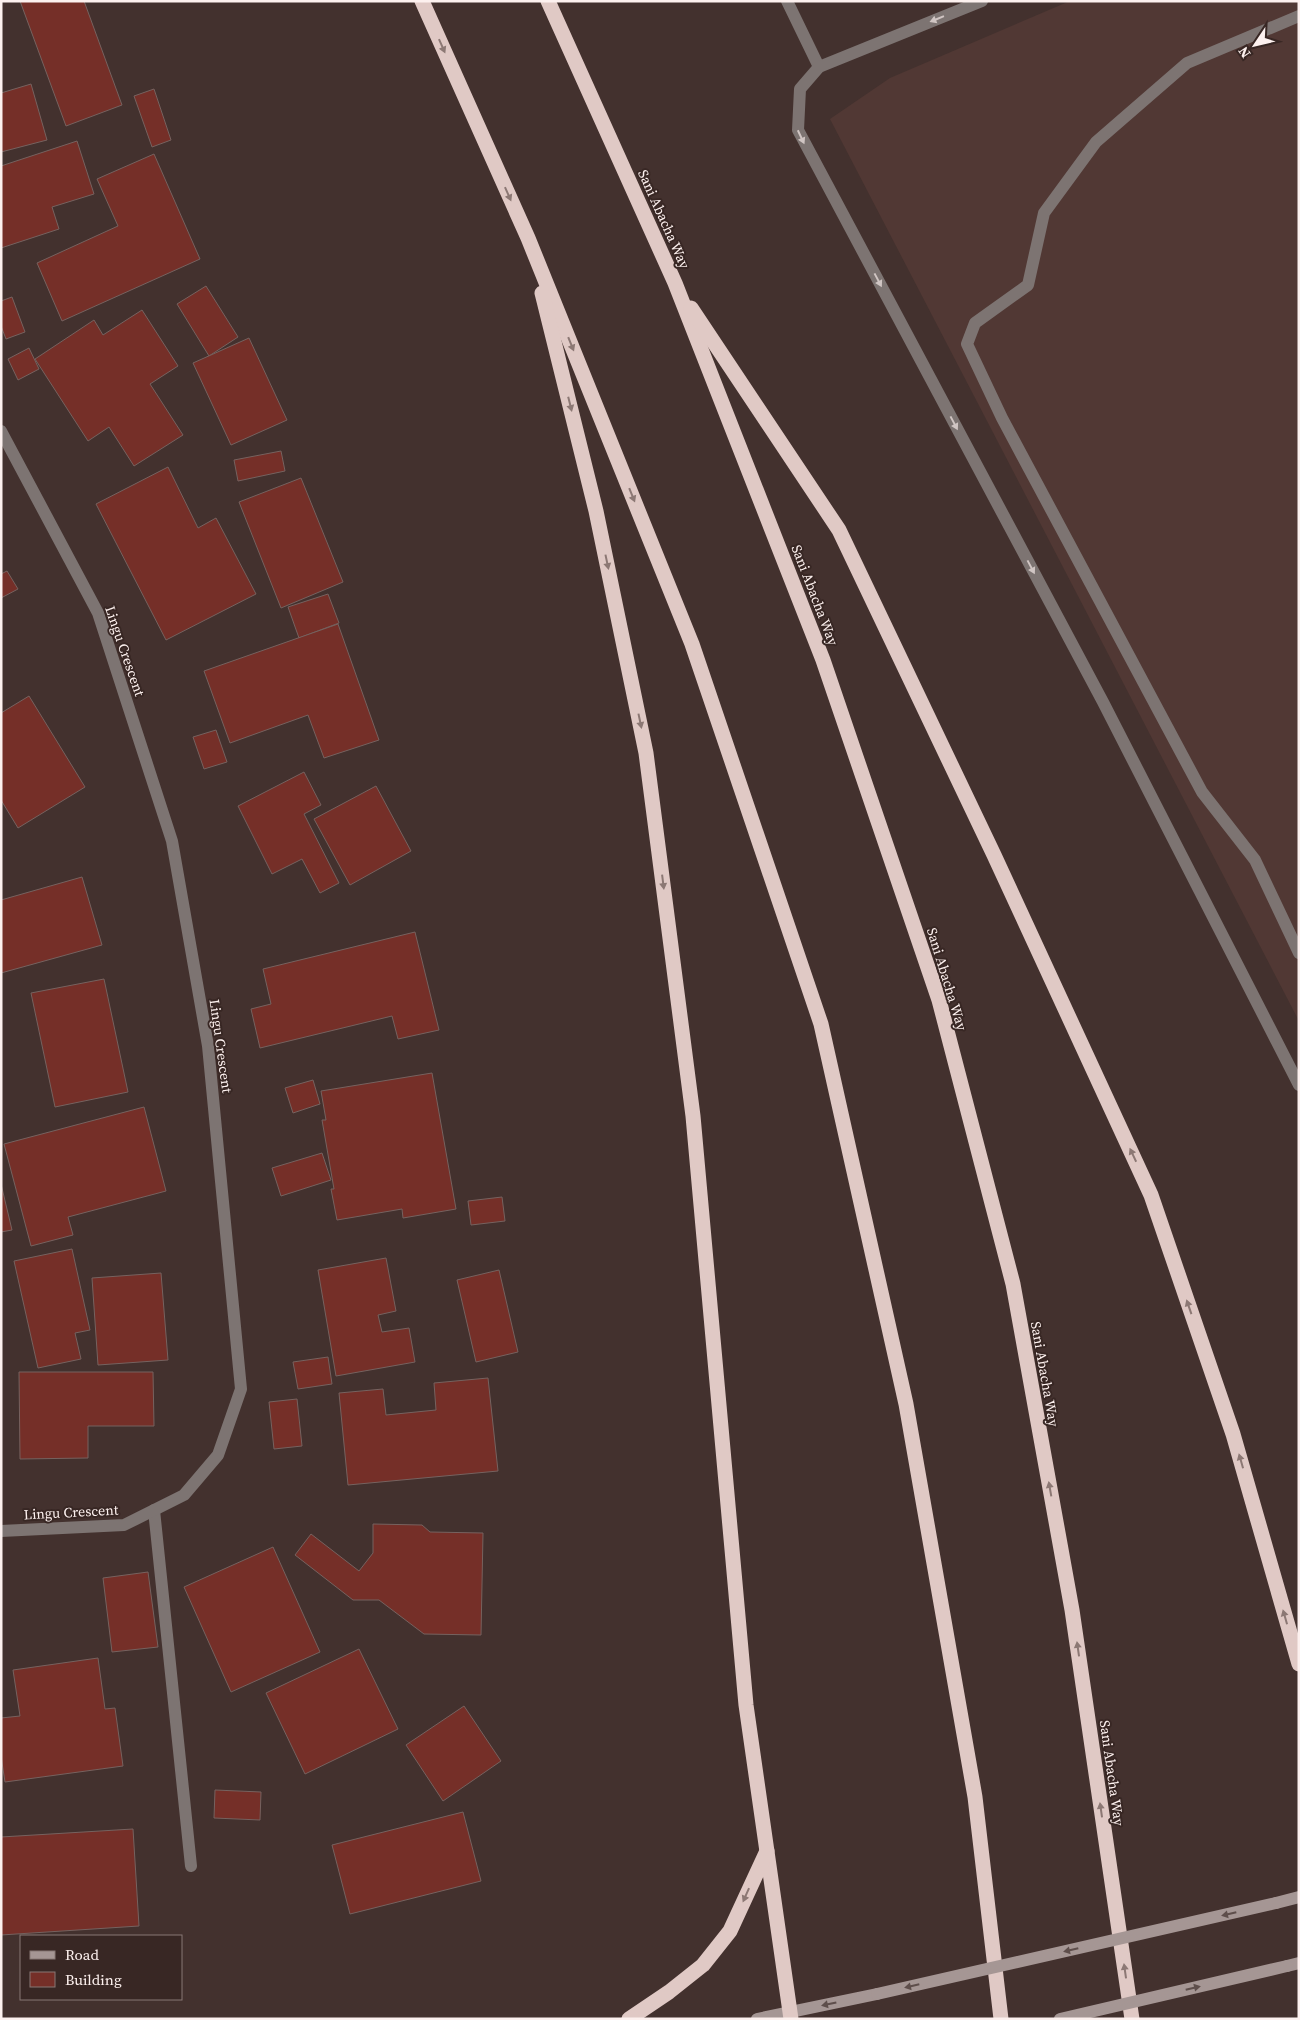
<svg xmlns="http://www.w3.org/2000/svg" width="1300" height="2020" font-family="'Source Serif 4',serif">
<rect width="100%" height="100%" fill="#43312e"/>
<polygon fill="#513834" points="1070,1 1299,1 1299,1021 830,119 890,78"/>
<g fill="#752f28" stroke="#76625f">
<polygon points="20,1 84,1 122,105 66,126"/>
<polygon points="31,84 47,140 1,152 1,93"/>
<polygon points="154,89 171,140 152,147 134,96"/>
<polygon points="77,141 94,194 52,207 59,229 1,248 1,166"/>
<polygon points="154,154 200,259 62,321 37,263 118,226 97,179"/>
<polygon points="206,286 238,337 209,356 177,304"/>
<polygon points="12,297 25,332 6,339 1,326 1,301"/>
<polygon points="142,310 178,366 150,384 183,435 134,466 109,427 88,441 35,359 94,320 103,335"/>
<polygon points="249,338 287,420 231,445 193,363"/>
<polygon points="29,348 39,369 18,380 8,359"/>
<polygon points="281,451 285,471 238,481 234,460"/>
<polygon points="168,467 198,528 216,518 256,594 166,640 96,504"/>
<polygon points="301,478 343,582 281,608 239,502"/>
<polygon points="7,571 18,589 1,598 1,574"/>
<polygon points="328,594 339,623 299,638 288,607"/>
<polygon points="338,624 379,740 324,758 308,715 230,743 204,671"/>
<polygon points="29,696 85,787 18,828 1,800 1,713"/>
<polygon points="216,730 227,762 204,769 193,737"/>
<polygon points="304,772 321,805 304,814 339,883 320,893 302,859 272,874 238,806"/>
<polygon points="376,786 411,851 350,885 314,819"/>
<polygon points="82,877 102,945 1,973 1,900"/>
<polygon points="415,932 439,1030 398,1039 392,1016 260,1048 251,1009 271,1004 263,969"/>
<polygon points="104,979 128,1092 55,1107 31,993"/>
<polygon points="432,1073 456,1209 403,1218 402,1209 337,1220 331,1189 334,1189 322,1120 326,1120 321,1091"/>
<polygon points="313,1080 320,1104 293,1113 285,1088"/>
<polygon points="144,1107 166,1191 68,1217 73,1235 31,1246 4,1144"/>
<polygon points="322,1153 331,1180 281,1196 272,1168"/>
<polygon points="1,1184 12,1230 1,1232"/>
<polygon points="502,1197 505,1221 471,1225 468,1201"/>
<polygon points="72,1249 90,1330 75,1333 81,1359 38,1368 14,1261"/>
<polygon points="386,1258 396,1311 378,1315 382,1332 409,1328 415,1362 336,1376 318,1270"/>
<polygon points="499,1270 518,1352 476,1362 457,1280"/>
<polygon points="161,1273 168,1360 98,1365 92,1278"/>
<polygon points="328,1357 332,1384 298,1389 293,1362"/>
<polygon points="19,1372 153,1372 154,1426 88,1426 88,1458 20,1459"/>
<polygon points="488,1378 498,1471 348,1485 339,1393 383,1389 386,1415 436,1410 434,1383"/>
<polygon points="297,1399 302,1446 274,1449 269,1402"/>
<polygon points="373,1524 422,1525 430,1532 483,1533 481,1635 424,1634 379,1600 353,1600 295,1555 311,1534 359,1571 373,1553"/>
<polygon points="273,1547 320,1652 231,1692 184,1587"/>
<polygon points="148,1572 158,1647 112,1652 103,1578"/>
<polygon points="359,1649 398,1729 305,1774 266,1693"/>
<polygon points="98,1658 105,1709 115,1708 123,1766 5,1782 1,1756 1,1718 20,1716 13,1670"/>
<polygon points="464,1706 501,1761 443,1801 406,1745"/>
<polygon points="215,1790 261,1792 260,1820 214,1818"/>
<polygon points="463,1812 481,1881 350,1914 332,1845"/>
<polygon points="133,1829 139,1926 1,1935 1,1837"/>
</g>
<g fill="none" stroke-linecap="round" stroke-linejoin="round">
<g stroke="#7d7472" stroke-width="12">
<polyline points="787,1 819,67"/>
<polyline points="1299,16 1187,63 1096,142 1044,213 1028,285 975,323 967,344 1002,418 1202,792 1255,860 1299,953"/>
<polyline points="154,1510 191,1866"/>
</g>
<g stroke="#7d7472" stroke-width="12">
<polyline points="982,1 819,67 800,89 798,130 1103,702 1299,1085"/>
<polyline points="1,431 98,613 172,841 208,1046 241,1389 218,1455 184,1495 124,1525 1,1531"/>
</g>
<g stroke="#a59694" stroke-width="12">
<polyline points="1276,1903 1299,1897"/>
<polyline points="1287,1966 1299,1963"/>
<polyline points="757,2019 877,1994"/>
</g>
<g stroke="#e0c9c5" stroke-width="15">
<polyline points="422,1 528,238 692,644 821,1024 906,1404 975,1797 1001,2019"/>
<polyline points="548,1 675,283 823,660 939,1000 1013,1284 1072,1610 1132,2019"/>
<polyline points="542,293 596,511 646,753 693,1116 746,1705 791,2019"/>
<polyline points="691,308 839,530 994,855 1151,1195 1233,1434 1299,1664"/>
<polyline points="629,2019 669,1992 703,1965 730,1931 767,1851"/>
</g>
<g stroke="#a59694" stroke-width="12">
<polyline points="877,1994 1276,1903"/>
<polyline points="1060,2019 1287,1966"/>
</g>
</g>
<defs><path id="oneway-solid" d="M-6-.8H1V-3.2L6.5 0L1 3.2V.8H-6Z" transform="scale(1.25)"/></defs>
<g fill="#d0c5c3">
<use href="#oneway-solid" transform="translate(937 19) rotate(158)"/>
<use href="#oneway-solid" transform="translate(801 137) rotate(65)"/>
<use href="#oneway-solid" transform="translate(878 280) rotate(62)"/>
<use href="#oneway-solid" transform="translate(954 423) rotate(62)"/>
<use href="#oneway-solid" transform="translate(1031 567) rotate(62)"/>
</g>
<g fill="#8c7874">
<use href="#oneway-solid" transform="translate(442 46) rotate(66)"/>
<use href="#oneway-solid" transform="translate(508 194) rotate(66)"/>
<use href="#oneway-solid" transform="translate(571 344) rotate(68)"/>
<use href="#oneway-solid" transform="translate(570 404) rotate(76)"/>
<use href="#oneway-solid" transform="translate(632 495) rotate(68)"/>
<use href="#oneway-solid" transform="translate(607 562) rotate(78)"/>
<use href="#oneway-solid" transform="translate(640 721) rotate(78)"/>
<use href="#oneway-solid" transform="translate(663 882) rotate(83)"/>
<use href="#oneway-solid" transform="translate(1133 1155) rotate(-115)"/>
<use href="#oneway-solid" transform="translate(1189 1307) rotate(-109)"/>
<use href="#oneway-solid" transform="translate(1241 1461) rotate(-106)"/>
<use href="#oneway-solid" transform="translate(1050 1489) rotate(-100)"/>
<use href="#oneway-solid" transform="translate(1285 1617) rotate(-106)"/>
<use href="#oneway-solid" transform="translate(1078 1649) rotate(-98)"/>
<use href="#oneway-solid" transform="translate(1101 1810) rotate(-98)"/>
<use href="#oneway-solid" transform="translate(746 1895) rotate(114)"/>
<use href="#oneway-solid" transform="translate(1125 1971) rotate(-98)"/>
</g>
<g fill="#5e4e4b">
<use href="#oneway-solid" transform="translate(1229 1914) rotate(167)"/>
<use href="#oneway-solid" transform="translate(1071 1950) rotate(167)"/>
<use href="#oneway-solid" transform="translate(912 1986) rotate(167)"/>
<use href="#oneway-solid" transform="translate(1193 1988) rotate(-13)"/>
<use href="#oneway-solid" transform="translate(829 2004) rotate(168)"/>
</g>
<g text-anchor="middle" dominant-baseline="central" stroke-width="4" stroke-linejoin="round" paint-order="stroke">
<g font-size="14" fill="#fdf1ef" stroke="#382724">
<text transform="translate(664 219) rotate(66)">Sani Abacha Way</text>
<text transform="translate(815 595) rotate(69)">Sani Abacha Way</text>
<text transform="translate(125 651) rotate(71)">Lingu Crescent</text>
<text transform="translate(947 979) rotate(73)">Sani Abacha Way</text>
<text transform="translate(221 1046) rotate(82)">Lingu Crescent</text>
<text transform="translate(1045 1374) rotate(80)">Sani Abacha Way</text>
<text transform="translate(71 1512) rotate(-3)">Lingu Crescent</text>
<text transform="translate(1112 1773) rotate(82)">Sani Abacha Way</text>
</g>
</g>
<rect width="1300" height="2020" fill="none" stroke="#fdf1ef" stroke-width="5"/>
<rect x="20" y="1935" width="162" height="65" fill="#382724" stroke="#877875"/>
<rect x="30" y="1951" width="25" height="8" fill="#a59694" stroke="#877875"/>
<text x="65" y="1960" font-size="15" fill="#fdf1ef">Road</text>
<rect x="30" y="1972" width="25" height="15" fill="#752f28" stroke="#877875"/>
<text x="65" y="1985" font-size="15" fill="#fdf1ef">Building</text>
<g transform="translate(1255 45) rotate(235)" stroke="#382724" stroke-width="4" paint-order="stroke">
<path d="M0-4L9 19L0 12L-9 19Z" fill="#fdf1ef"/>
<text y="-8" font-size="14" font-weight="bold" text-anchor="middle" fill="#fdf1ef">N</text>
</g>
</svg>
